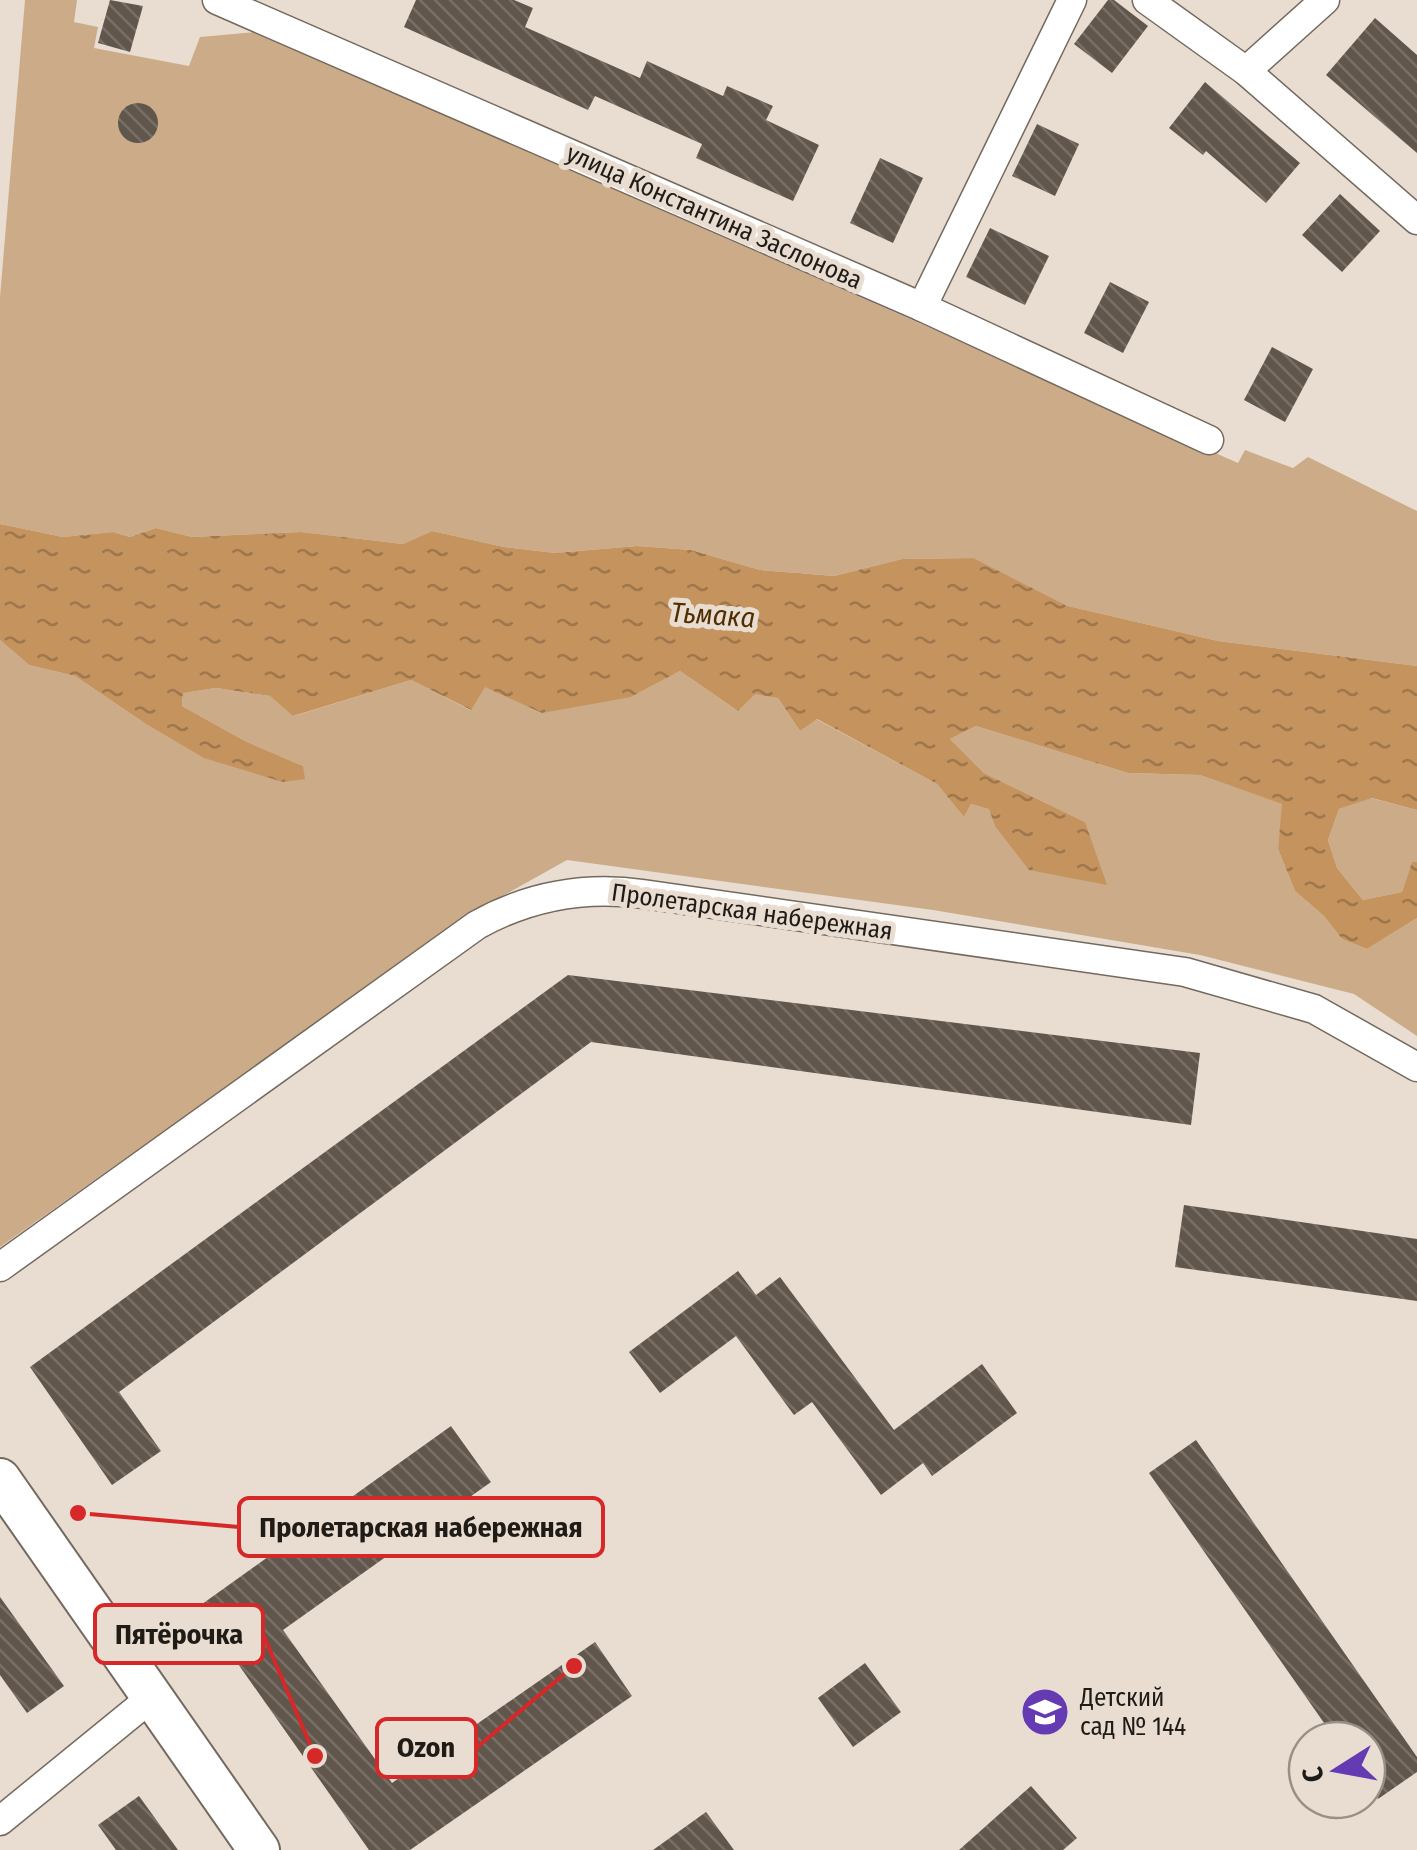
<svg xmlns="http://www.w3.org/2000/svg" width="1417" height="1850" font-family="'Fira Sans Condensed',sans-serif">
<defs>
<pattern id="water-ripples" width="26" height="14" patternUnits="userSpaceOnUse" patternTransform="scale(2.5)"><rect width="26" height="14" fill="#c4935e"/><path d="M2 4q2-2 4 0t4 0M15 11q2-2 4 0t4 0" fill="none" stroke="#9f774d"/></pattern>
<pattern id="building-back-hatch" width="6" height="6" patternUnits="userSpaceOnUse" patternTransform="scale(2.5)"><rect width="6" height="6" fill="#61564c"/><path d="M-1 5l2 2M0 0l6 6M5-1l2 2" fill="none" stroke="#786f67"/></pattern>
</defs>
<rect width="100%" height="100%" fill="#e9ddd1"/>
<g fill="#ccab88">
<polygon points="25,0 77,0 74,22 98,27 94,48 189,66 200,37 256,32 1238,463 1245,450 1293,468 1308,457 1417,511 1417,666 1218,641 1068,606 972,558 902,559 834,576 760,570 691,550 637,546 555,553 504,547 432,531 403,544 301,532 192,537 156,528 130,537 113,532 63,537 0,524 0,297"/>
<polygon points="0,640 29,665 75,676 143,722 303,766 245,741 182,706 183,693 216,688 270,696 294,716 411,680 470,710 484,686 631,697 680,671 738,711 755,693 778,698 800,731 816,719 937,784 964,817 971,804 990,809 995,826 1085,822 984,773 950,739 976,726 1128,773 1200,775 1283,804 1278,849 1295,891 1324,916 1342,939 1367,949 1417,918 1417,1036 1354,994 1200,955 933,910 567,860 472,913 0,1247"/>
<polygon points="1371,798 1417,810 1417,862 1412,863 1402,892 1363,900 1337,868 1328,840 1339,809"/>
</g>
<polygon fill="url(#water-ripples)" points="0,524 63,537 113,532 130,537 156,528 192,537 301,532 403,544 432,531 504,547 555,553 637,546 691,550 760,570 834,576 902,559 973,558 1068,606 1218,641 1417,666 1417,810 1372,798 1339,809 1328,840 1337,868 1363,900 1402,892 1412,862 1417,862 1417,918 1367,949 1342,939 1324,916 1295,891 1278,849 1282,804 1200,775 1128,773 976,726 950,739 984,773 1085,822 1107,885 1029,870 995,826 989,809 971,804 964,817 937,784 817,719 800,731 778,698 755,694 738,711 680,671 631,697 542,713 485,687 471,710 411,680 293,716 270,696 216,688 183,693 182,706 245,741 303,766 305,779 283,782 204,758 143,722 75,676 29,665 0,640"/>
<g fill="url(#building-back-hatch)">
<polygon points="110,0 143,6 130,52 98,43"/>
<polygon points="416,0 514,0 533,8 525,27 640,78 647,61 723,96 727,86 773,106 766,120 819,145 793,201 696,158 702,144 595,96 588,110 404,27"/>
<polygon points="1108,0 1114,0 1148,26 1112,73 1074,44"/>
<polygon points="1375,18 1417,55 1417,153 1326,75"/>
<polygon points="1205,82 1300,163 1266,203 1206,151 1203,155 1169,128"/>
<circle cx="138" cy="123" r="20"/>
<polygon points="1037,124 1079,144 1055,196 1012,176"/>
<polygon points="880,158 923,178 893,243 850,223"/>
<polygon points="1340,194 1380,231 1342,272 1302,235"/>
<polygon points="990,228 1049,256 1025,305 966,277"/>
<polygon points="1110,282 1149,302 1123,353 1084,333"/>
<polygon points="1272,347 1313,369 1285,422 1244,400"/>
<polygon points="568,975 1200,1053 1191,1125 591,1042 119,1392 161,1451 112,1485 30,1367"/>
<polygon points="1184,1205 1417,1239 1417,1301 1175,1267"/>
<polygon points="738,1271 756,1295 780,1277 894,1430 982,1364 1017,1413 932,1476 923,1463 881,1495 812,1402 794,1415 736,1336 660,1393 629,1352"/>
<polygon points="451,1426 491,1482 283,1630 392,1783 595,1642 632,1696 410,1850 369,1850 198,1607"/>
<polygon points="1196,1440 1417,1757 1417,1772 1378,1799 1367,1784 1367,1740 1336,1740 1149,1473"/>
<polygon points="0,1597 64,1686 27,1713 0,1675"/>
<polygon points="865,1663 901,1712 853,1747 818,1698"/>
<polygon points="1031,1786 1077,1838 1063,1850 959,1850"/>
<polygon points="139,1796 178,1850 116,1850 98,1825"/>
<polygon points="706,1812 734,1850 653,1850"/>
</g>
<g fill="none" stroke-linecap="round" stroke-linejoin="round">
<g stroke="#74695e" stroke-width="31">
<g id="street">
<polyline points="217,0 922,307 1209,440"/>
<polyline points="1147,0 1246,71 1417,220"/>
<polyline points="1246,71 1325,0"/>
<polyline points="922,307 1072,0"/>
<path d="M0,1267L477,925C529,896 584,886 643,894L1185,972L1314,1009L1417,1067"/>
<polyline points="0,1821 152,1697"/>
</g>
</g>
<g stroke="#74695e" stroke-width="44">
<polyline id="secondary" points="0,1479 259,1850"/>
</g>
<use href="#street" stroke="#fff" stroke-width="28"/>
<use href="#secondary" stroke="#fff" stroke-width="40"/>
</g>
<defs>
<g id="school-disc" transform="scale(2.5)"><circle r="9.5" fill="#643bb3" stroke="#e9ddd1"/><path d="M0-5L7-2L0 1L-7-2ZM-4 1L0 2.5L4 1V4Q0 6-4 4Z" fill="#fff"/></g>
</defs>
<g fill-rule="evenodd">
<use href="#school-disc" x="1045" y="1712"/>
</g>
<g text-anchor="middle" dominant-baseline="central" stroke-width="10" stroke-linejoin="round" paint-order="stroke">
<g font-size="25" fill="#1f1b16" stroke="#e9ddd1">
<text transform="translate(714 217) rotate(24)">улица Константина Заслонова</text>
<text transform="translate(752 912) rotate(8)">Пролетарская набережная</text>
</g>
<g font-size="25" fill="#1f1b16" stroke="#e9ddd1" text-anchor="start">
<text x="1080" y="1698">Детский<tspan x="1080" dy="29">сад № 144</tspan></text>
</g>
<g font-size="28" font-style="italic" fill="#4f2f02" stroke="#e9ddd1">
<text transform="translate(713 615) rotate(4)">Тьмака</text>
</g>
</g>
<path fill="none" stroke="#d62828" stroke-width="4" d="M78 1513L239 1527M315 1756L263 1634M574 1666L476 1748"/>
<g fill="#d62828" stroke="#e9ddd1" stroke-width="4">
<circle cx="78" cy="1513" r="10"/>
<circle cx="315" cy="1756" r="10"/>
<circle cx="574" cy="1666" r="10"/>
</g>
<g fill="#e9ddd1" stroke="#d62828" stroke-width="4">
<rect x="239" y="1498" width="364" height="58" rx="10"/>
<rect x="95" y="1605" width="168" height="58" rx="10"/>
<rect x="377" y="1719" width="99" height="58" rx="10"/>
</g>
<g font-size="28" text-anchor="middle" font-weight="bold" fill="#1f1b16">
<text x="421" y="1537">Пролетарская набережная</text>
<text x="179" y="1644">Пятёрочка</text>
<text x="426" y="1757">Ozon</text>
</g>
<g transform="translate(1337 1770) rotate(259)"><circle r="48" fill="#e9ddd1" stroke="#988f86" stroke-width="2.5"/>
<path d="M0-8L18 38L0 25L-18 38Z" fill="#643bb3"/>
<text y="-15" font-size="28" font-weight="bold" text-anchor="middle" fill="#1f1b16">С</text>
</g>
</svg>
